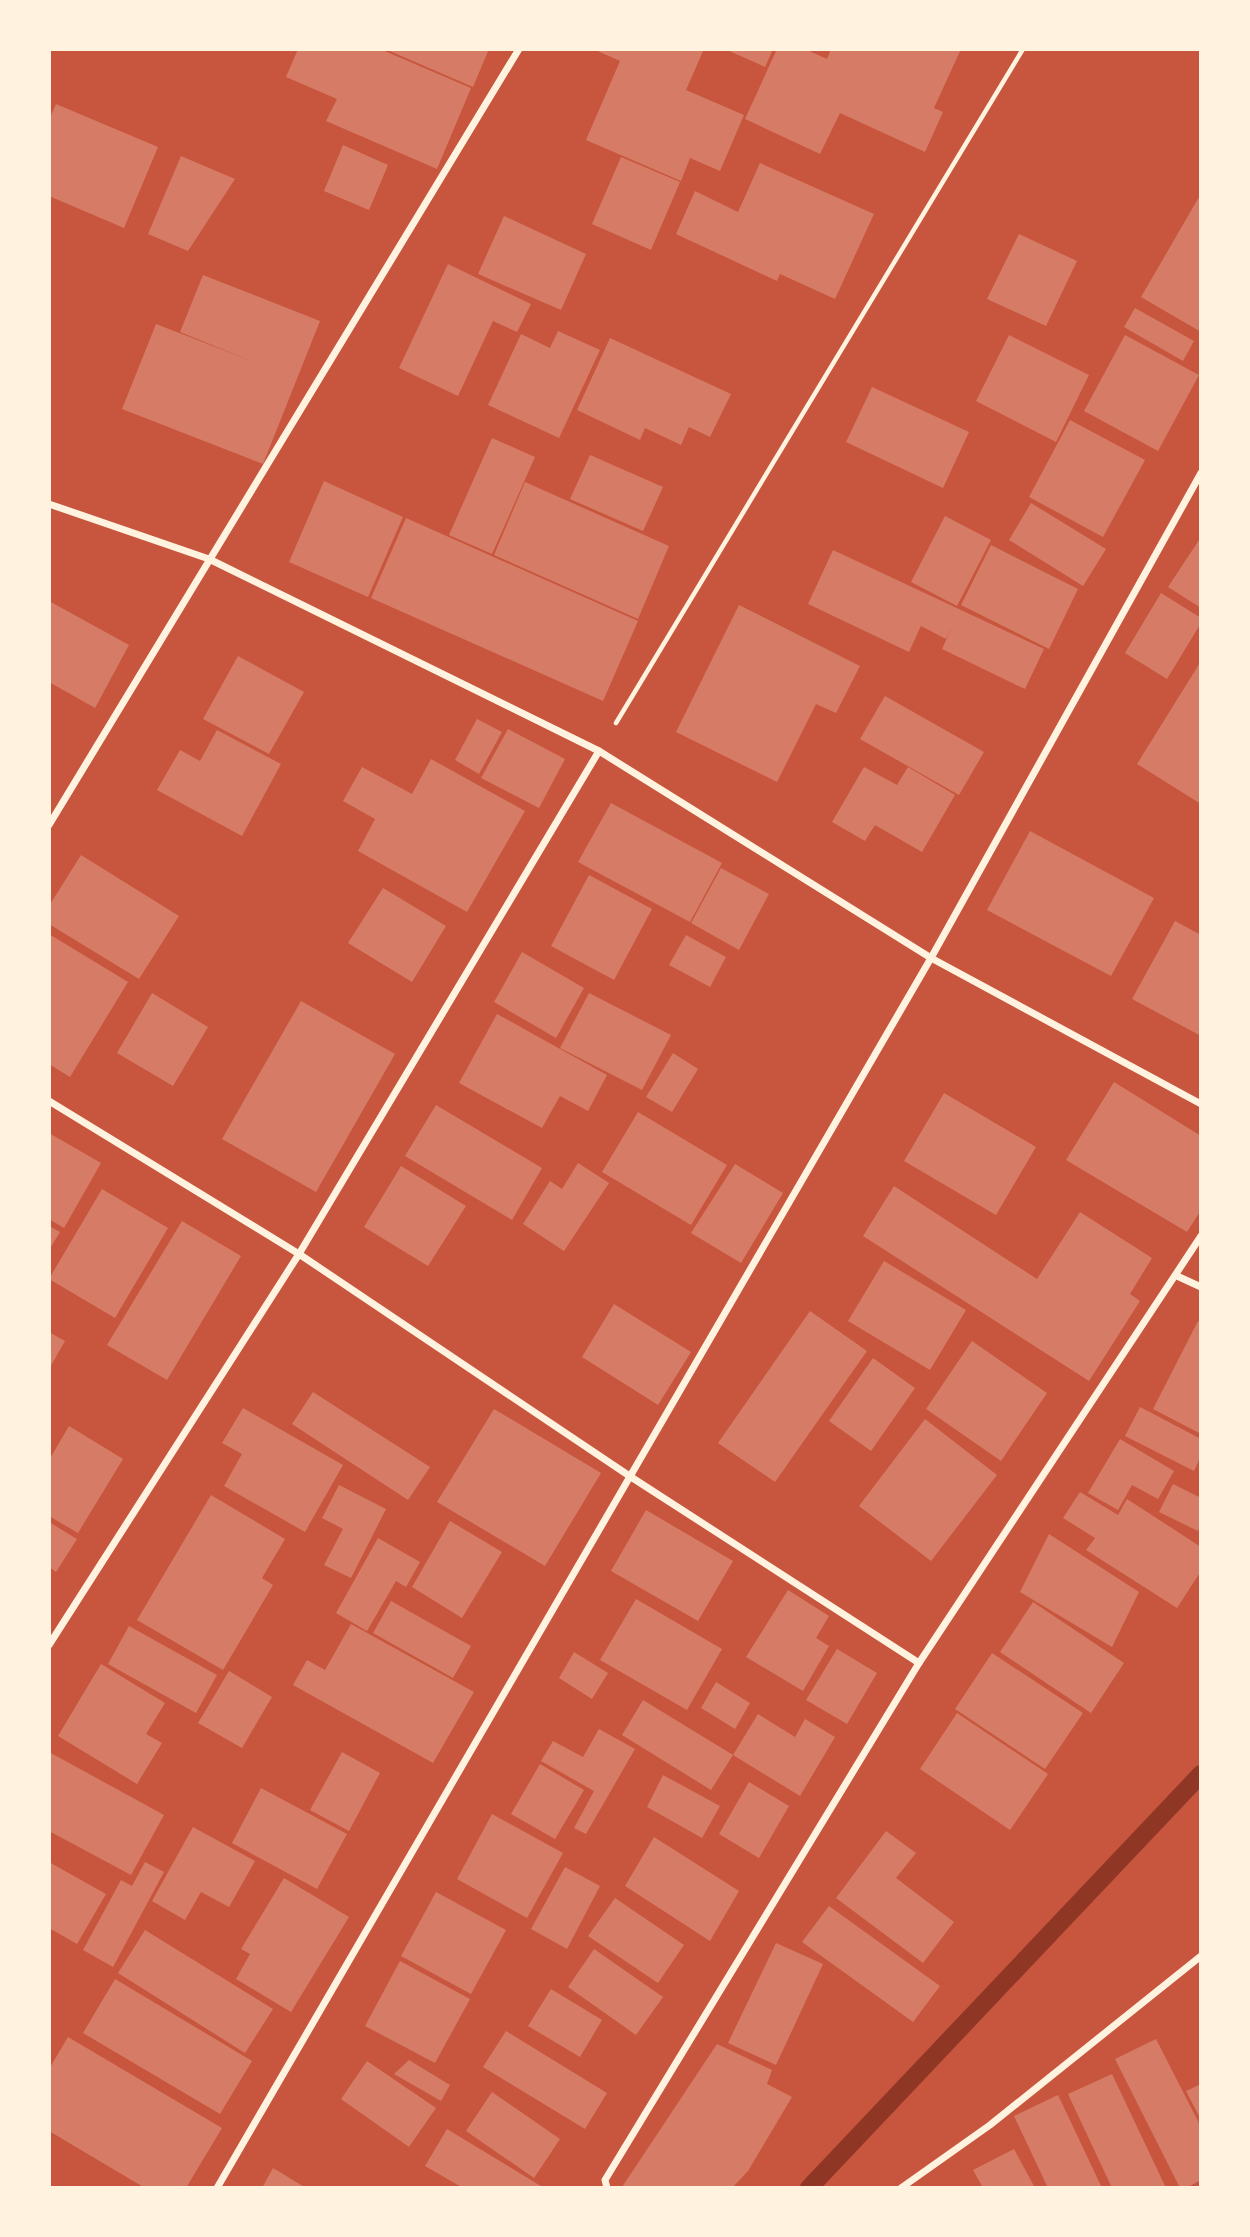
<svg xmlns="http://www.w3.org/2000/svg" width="1250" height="2237" font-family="'PT Sans Narrow',sans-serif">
<rect width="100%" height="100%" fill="#c8553d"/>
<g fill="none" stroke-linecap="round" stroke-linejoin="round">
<polyline stroke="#8f3625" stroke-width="18" points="809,2188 1201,1774"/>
</g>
<g fill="#d67c66">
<polygon points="298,49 380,49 471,88 437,169 326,121 337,99 286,77"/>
<polygon points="385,49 489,49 473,87"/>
<polygon points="593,49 704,49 686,90 744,115 720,171 690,158 681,181 586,140 620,61"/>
<polygon points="725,49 773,49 765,67"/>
<polygon points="777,49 805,49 827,59 831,49 961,49 934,108 943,112 925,152 840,113 820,154 745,119"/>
<polygon points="56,104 158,147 124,228 49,196 49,120"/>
<polygon points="343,145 388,165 369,210 324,191"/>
<polygon points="181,156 235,179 188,251 148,234"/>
<polygon points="621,157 680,182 651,250 592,224"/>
<polygon points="760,163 874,214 835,299 780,274 777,281 676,234 695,191 738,212"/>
<polygon points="1199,197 1201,199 1201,332 1141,297"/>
<polygon points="504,216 586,254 561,310 478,274"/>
<polygon points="1019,234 1077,261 1046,326 987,299"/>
<polygon points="448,264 531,304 517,332 493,321 458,396 399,368"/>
<polygon points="203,275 320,321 263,464 122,409 156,324 249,360 180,332"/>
<polygon points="1135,308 1194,341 1183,361 1124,327"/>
<polygon points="558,331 600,350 559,438 488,405 521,334 550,348"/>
<polygon points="1009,335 1089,375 1056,442 976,401"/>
<polygon points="1125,335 1199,375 1158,451 1084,411"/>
<polygon points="610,338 731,394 710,437 689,427 681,445 645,428 640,440 577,410"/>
<polygon points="872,387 969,432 943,488 846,442"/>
<polygon points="1070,420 1145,460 1103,537 1029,497"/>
<polygon points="492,438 535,457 492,554 449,535"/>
<polygon points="590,455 663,487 643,531 570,499"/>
<polygon points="324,481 403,517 368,597 289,562"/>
<polygon points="525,482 669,546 638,619 494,555"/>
<polygon points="1031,503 1106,549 1083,586 1009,540"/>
<polygon points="945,516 991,540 957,606 911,582"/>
<polygon points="406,518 638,621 603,701 371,598"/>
<polygon points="1201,537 1201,608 1168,587"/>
<polygon points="991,545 1078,589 1049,649 961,605"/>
<polygon points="833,550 1044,649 1025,689 942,649 953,625 946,639 921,626 909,652 808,604"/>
<polygon points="1161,593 1201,618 1201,623 1167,679 1125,653"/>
<polygon points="49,601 129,645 95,708 49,682"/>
<polygon points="739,605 860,666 836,713 816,704 777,782 676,732"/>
<polygon points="238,656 304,692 269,754 203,719"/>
<polygon points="1201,661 1201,804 1137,764"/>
<polygon points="885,696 984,752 959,795 860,739"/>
<polygon points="477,719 502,732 479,774 455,760"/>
<polygon points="508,729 565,759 539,808 481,778"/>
<polygon points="217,730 281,764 242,836 157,790 180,750 200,761"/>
<polygon points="431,759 525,811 467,912 358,851 375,819 343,801 362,767 412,794"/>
<polygon points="864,767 897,785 908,767 955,795 922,852 875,825 865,841 832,822"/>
<polygon points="611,803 722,863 690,922 578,862"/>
<polygon points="1030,831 1154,898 1111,976 987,910"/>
<polygon points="81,855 179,916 139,979 49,924 49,906"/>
<polygon points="721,868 769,894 739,950 691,923"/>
<polygon points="589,875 652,909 614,980 551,946"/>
<polygon points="383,888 446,926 412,982 348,943"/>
<polygon points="1175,921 1201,935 1201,1036 1132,999"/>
<polygon points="49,934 128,982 70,1077 49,1064"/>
<polygon points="686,935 726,957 710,987 669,965"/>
<polygon points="522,952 584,988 556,1038 494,1002"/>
<polygon points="152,993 208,1027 173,1086 117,1053"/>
<polygon points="589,993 671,1035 642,1090 560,1048"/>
<polygon points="301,1001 395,1054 316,1192 222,1139"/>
<polygon points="497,1014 607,1075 588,1111 560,1096 542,1128 459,1083"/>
<polygon points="673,1053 698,1069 672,1112 646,1097"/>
<polygon points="1114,1082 1201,1136 1201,1210 1187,1232 1066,1160"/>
<polygon points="944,1093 1036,1147 996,1215 904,1161"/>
<polygon points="436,1105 542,1168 512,1220 405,1156"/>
<polygon points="638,1112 727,1165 691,1225 602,1172"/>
<polygon points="49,1133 101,1163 64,1228 49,1219"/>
<polygon points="578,1163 609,1183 564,1251 523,1224 550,1181 562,1189"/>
<polygon points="735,1164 783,1193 741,1263 691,1233"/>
<polygon points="401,1166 466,1206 428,1266 364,1227"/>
<polygon points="894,1186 1037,1279 1080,1212 1152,1258 1130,1294 1140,1301 1089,1381 863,1236"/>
<polygon points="102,1189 168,1228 115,1318 49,1279"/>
<polygon points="182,1221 241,1256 167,1380 107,1345"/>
<polygon points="49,1226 60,1232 49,1250"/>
<polygon points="884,1261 966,1310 930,1370 848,1321"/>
<polygon points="614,1304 691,1352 658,1405 582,1357"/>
<polygon points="810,1311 867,1351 775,1482 718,1443"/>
<polygon points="1198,1321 1201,1323 1201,1434 1153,1409"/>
<polygon points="49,1332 65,1341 49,1369"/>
<polygon points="972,1341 1047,1393 1001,1461 926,1409"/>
<polygon points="873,1358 915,1388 871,1451 829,1421"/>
<polygon points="313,1392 430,1467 408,1500 292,1424"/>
<polygon points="1140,1407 1201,1439 1201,1456 1194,1471 1125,1436"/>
<polygon points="243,1408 343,1465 305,1532 224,1486 242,1454 222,1443"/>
<polygon points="494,1409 601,1473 545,1566 437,1502"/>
<polygon points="925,1419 997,1475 931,1561 859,1506"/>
<polygon points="69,1426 123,1459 78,1533 49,1516 49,1460"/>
<polygon points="1120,1439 1174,1471 1158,1499 1132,1485 1118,1510 1088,1493"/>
<polygon points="1173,1484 1201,1498 1201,1524 1198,1531 1159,1512"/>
<polygon points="339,1485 386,1509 351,1578 324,1565 343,1529 322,1518"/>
<polygon points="1080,1492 1118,1515 1127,1499 1201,1547 1201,1571 1177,1608 1086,1550 1095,1538 1063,1518"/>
<polygon points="211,1495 285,1539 262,1578 273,1585 223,1670 137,1620"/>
<polygon points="646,1510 733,1561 698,1621 611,1571"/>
<polygon points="450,1521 502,1552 462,1618 412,1587"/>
<polygon points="49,1522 77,1539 56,1572 49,1567"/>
<polygon points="1049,1534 1139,1592 1112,1647 1020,1592"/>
<polygon points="378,1538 420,1562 406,1587 396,1581 367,1631 336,1613"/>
<polygon points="788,1590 829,1616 816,1638 829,1646 803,1691 746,1657"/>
<polygon points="636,1599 722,1649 687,1710 600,1660"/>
<polygon points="391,1601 471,1646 453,1678 373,1633"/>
<polygon points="1033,1602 1124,1663 1091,1713 1000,1652"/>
<polygon points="351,1624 474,1692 433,1763 293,1685 307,1660 325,1670"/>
<polygon points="129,1626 217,1675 196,1713 108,1664"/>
<polygon points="837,1649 877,1673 847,1724 806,1700"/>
<polygon points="574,1652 608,1673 592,1699 559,1678"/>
<polygon points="992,1653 1083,1713 1045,1769 955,1709"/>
<polygon points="101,1664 165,1703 146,1734 162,1743 137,1784 58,1736"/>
<polygon points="229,1671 272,1697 242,1748 198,1723"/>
<polygon points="716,1682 750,1703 735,1729 701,1708"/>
<polygon points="643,1700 733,1755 711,1790 622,1735"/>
<polygon points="957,1713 1048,1774 1010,1830 920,1769"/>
<polygon points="758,1714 795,1737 805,1719 835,1737 800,1796 733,1755"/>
<polygon points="599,1729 635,1749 586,1834 574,1828 594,1791 541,1761 553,1741 583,1757"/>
<polygon points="49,1752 164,1815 131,1875 49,1831"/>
<polygon points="342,1752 380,1773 349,1831 310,1810"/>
<polygon points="540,1764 584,1790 555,1839 511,1814"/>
<polygon points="663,1775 720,1806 702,1838 647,1807"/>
<polygon points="749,1782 789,1806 759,1858 719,1834"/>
<polygon points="261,1788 347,1834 317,1889 232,1843"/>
<polygon points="492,1814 563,1853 527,1918 457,1879"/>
<polygon points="193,1827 255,1861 229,1907 201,1892 185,1920 152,1901"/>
<polygon points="886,1831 916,1853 896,1878 954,1922 923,1963 836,1898"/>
<polygon points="654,1837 739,1891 710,1941 625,1886"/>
<polygon points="49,1862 106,1894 77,1944 49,1928"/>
<polygon points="145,1862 164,1872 113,1967 83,1950 121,1880 132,1886"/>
<polygon points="565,1867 600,1886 567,1949 531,1929"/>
<polygon points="284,1878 349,1917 291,2012 236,1979 250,1954 241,1949"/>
<polygon points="436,1892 506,1930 471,1994 401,1956"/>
<polygon points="615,1898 684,1945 658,1983 588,1936"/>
<polygon points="829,1906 940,1986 913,2022 802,1942"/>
<polygon points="145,1930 273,2009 245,2053 118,1973"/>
<polygon points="776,1943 823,1964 776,2065 728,2043"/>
<polygon points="594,1949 663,1997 636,2035 568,1987"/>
<polygon points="400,1961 470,1999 435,2063 365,2026"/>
<polygon points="115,1979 252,2061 220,2114 83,2033"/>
<polygon points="551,1989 602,2020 580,2057 528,2026"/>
<polygon points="506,2031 607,2093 585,2129 483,2067"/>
<polygon points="68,2037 222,2128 186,2188 145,2188 49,2131 49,2069"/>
<polygon points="1156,2039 1201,2127 1201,2180 1186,2188 1180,2188 1115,2059"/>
<polygon points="717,2044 772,2070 767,2084 792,2097 748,2171 732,2188 622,2187"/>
<polygon points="409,2060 450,2085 441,2101 394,2074"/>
<polygon points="367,2061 436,2108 409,2147 341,2099"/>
<polygon points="1112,2074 1166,2188 1112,2188 1068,2094"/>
<polygon points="1201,2084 1201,2120 1186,2091"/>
<polygon points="492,2092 560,2139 534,2178 466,2131"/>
<polygon points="1058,2095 1102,2188 1048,2188 1014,2116"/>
<polygon points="447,2129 544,2188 463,2188 425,2166"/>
<polygon points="1014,2149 1035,2188 983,2188 973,2170"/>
<polygon points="273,2168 306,2188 262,2188"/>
</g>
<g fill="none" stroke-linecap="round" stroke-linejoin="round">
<polyline stroke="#fff3e0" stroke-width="4.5" points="616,723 1023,49"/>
<g stroke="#fff3e0" stroke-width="7">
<polyline points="49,504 209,559 599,751 931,958 1201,1104"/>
<polyline points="49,825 519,49"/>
<polyline points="49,1101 299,1254 631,1477 919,1663"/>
<polyline points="1177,1276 1201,1287"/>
<polyline points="49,1645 299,1254 599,751"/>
<polyline points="217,2188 931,958 1201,473"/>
<polyline points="607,2188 605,2180 919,1663 1201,1236"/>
<polyline points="901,2188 990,2125 1201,1956"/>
</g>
</g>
<rect width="1250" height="2237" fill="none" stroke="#fff3e0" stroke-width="102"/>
</svg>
